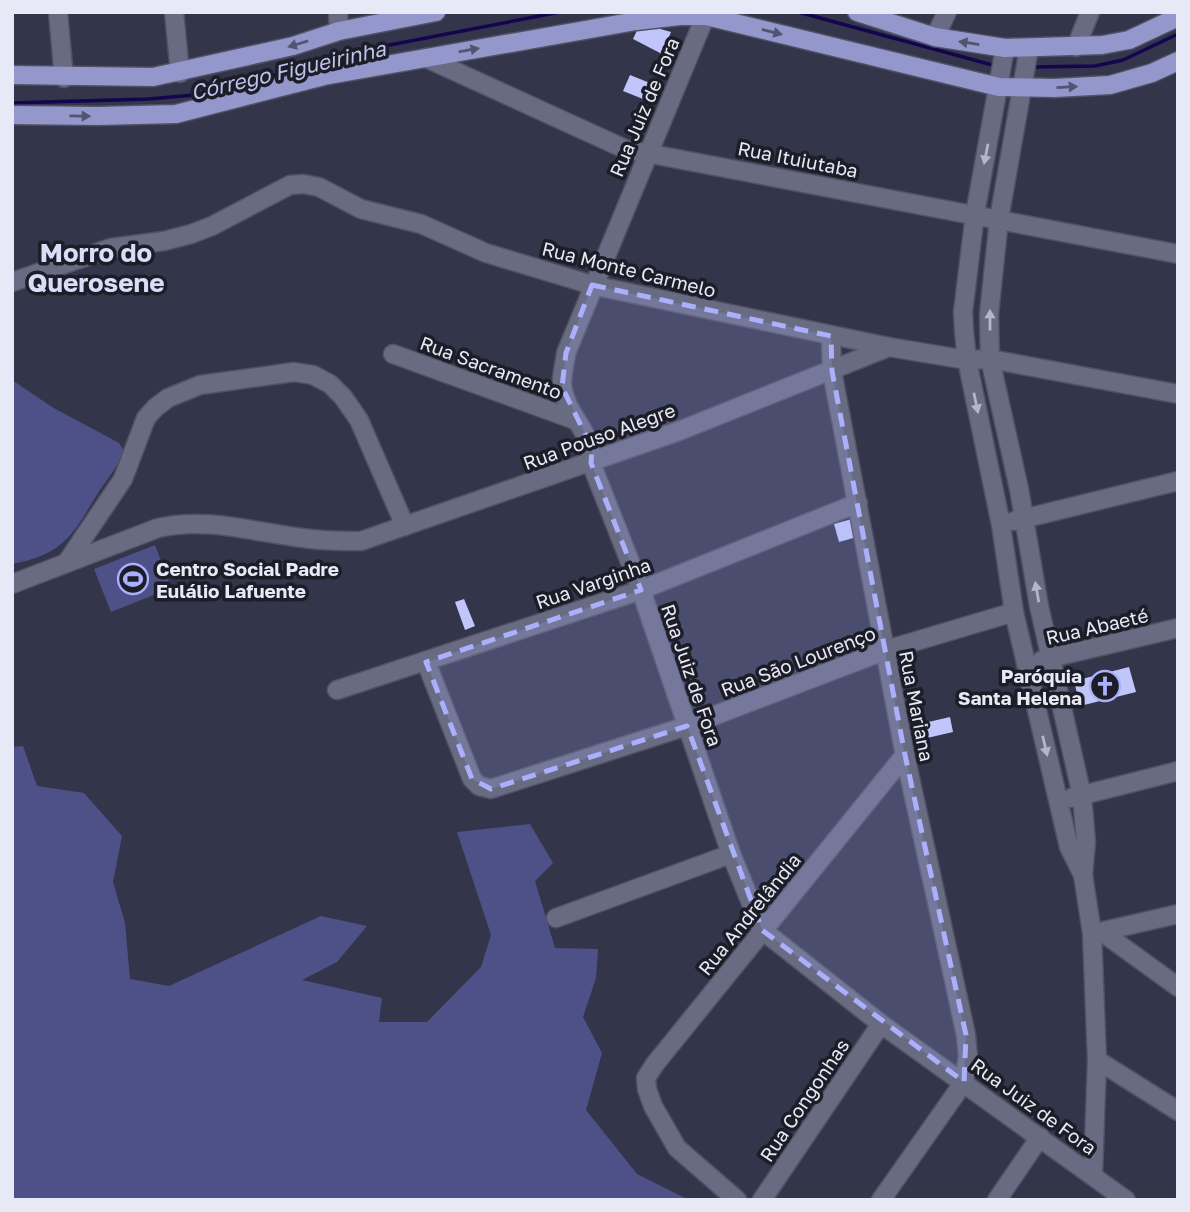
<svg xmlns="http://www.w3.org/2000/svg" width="1190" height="1212" font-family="'Golos Text',sans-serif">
<rect width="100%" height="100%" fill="#33354a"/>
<g fill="#4e5187">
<path d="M12,380L52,407L119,443L124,451C118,467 107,479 98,493C72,535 65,554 12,564Z"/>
<polygon points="155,545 171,588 111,612 94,569"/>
<polygon points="23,746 37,786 84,793 122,836 113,882 125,923 130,979 169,986 321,916 367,926 337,962 302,980 382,998 379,1022 427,1022 481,967 491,935 457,832 530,824 553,863 535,881 555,948 598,949 596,978 583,1017 602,1053 586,1110 637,1174 689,1200 12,1200 12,747"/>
</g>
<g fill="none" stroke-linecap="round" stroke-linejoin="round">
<g stroke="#15054e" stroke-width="3.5">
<polyline points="798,12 996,66"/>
<polyline points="1032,67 1095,66 1123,60 1178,34"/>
<polyline points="12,103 149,99 194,95 226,89 369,49 560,12"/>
</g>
</g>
<g fill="#c1c6fa">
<polygon points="646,25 671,32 662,54 633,39 639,26"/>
<polygon points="630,75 650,83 643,99 623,91"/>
<polygon points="852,519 857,537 839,542 834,524"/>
<polygon points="464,599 475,626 465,630 455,602"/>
<polygon points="1129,667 1136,692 1080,706 1074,681"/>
<polygon points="950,717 953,732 927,738 924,723"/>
</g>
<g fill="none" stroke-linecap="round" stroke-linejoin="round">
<g stroke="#505163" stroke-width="21">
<g id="minor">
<polyline points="58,12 64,78"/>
<polyline points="174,12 180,73"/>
<polyline points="338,12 339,31"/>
<path d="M707,12L566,353C565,363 561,376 562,386C566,417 593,430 591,463L641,590L731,854L762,930L881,1024L1126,1200"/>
<polyline points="935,37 947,12"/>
<polyline points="1076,47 1090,12"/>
<polyline points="1005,48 975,214 963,312 964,331 967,360 1001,525 1014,612 1069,847 1083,875"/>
<polyline points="1029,48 999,219 989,314 990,359 1019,489 1039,606 1082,796 1086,842 1083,875 1092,933 1097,1060 1093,1174"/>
<polyline points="426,58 625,149 1178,254"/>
<polyline points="12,282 111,248 164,241 191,234 212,226 290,185 303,184 319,187 361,209 421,224 486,253 592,285 889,347 967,360 990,359 1178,394"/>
<polyline points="831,336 832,371 905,755 966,1035 968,1056 964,1082 881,1200"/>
<polyline points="393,354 575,420"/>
<polyline points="1014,521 1178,481"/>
<polyline points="67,562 123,479 146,418 155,408 168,398 200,385 294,372 313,375 330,384 343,397 359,420 405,526"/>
<path d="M12,584L158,528C210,516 259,534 311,539C327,541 344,541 361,541L679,431L889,347"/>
<polyline points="1042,660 1178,628"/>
<polyline points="426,662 472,779 479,786 491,789 687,726 886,650 1014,612"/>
<polyline points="337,690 641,590 858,503"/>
<polyline points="1071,798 1178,771"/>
<polyline points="556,918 731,854"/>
<polyline points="1102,932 1178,987"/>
<polyline points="1095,933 1178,914"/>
<polyline points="1097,1060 1178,1111"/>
<polyline points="737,1200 677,1148 653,1106 647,1089 646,1078 655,1064 905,755"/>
<polyline points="762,1200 881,1024"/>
<polyline points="997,1200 1040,1137"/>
</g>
</g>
<g stroke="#505163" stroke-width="21">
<g id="major">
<polyline points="857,12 935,37 1005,48 1102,45 1129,40 1178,17"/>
<polyline points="12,75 153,77 293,46 339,31 436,12"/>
<polyline points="12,115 98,116 176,114 324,76 636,21 680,16 706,16 999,87 1055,88 1110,85 1152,73 1178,61"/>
</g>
</g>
<use href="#minor" stroke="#686b82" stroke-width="18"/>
<use href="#major" stroke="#9397cc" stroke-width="18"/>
</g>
<defs><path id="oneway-solid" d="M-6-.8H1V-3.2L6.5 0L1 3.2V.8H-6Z" transform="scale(1.75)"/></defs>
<g fill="#525471">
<use href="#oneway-solid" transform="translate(772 32) rotate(14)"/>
<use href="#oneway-solid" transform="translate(969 43) rotate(-171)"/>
<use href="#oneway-solid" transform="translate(298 44) rotate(163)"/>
<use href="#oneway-solid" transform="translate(469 50) rotate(-10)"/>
<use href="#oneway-solid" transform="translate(1067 87) rotate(-3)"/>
<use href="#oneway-solid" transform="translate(80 116) rotate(1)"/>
</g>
<g fill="#b4b7c8">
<use href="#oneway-solid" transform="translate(986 154) rotate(101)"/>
<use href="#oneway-solid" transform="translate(990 320) rotate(-90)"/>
<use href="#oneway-solid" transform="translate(976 403) rotate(78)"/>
<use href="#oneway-solid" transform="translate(1037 592) rotate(-100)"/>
<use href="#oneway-solid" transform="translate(1045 746) rotate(77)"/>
</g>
<path fill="#aab0fb" fill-opacity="0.2" stroke="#aab0fb" stroke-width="5" stroke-dasharray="14 9" stroke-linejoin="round" d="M592,285L831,336L832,371L905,755L966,1035L964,1082L762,930L687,726L491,789L472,779L426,662L641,590L591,463L592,448L562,387L566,353Z"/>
<defs>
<g id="stadium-ring" transform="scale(1.575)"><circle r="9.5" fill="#1c1d27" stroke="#aab0fb" stroke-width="1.5"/><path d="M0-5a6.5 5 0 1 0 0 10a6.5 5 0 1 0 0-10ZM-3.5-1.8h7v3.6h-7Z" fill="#aab0fb"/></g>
<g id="church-ring" transform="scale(1.575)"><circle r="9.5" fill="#1c1d27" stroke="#aab0fb" stroke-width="1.5"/><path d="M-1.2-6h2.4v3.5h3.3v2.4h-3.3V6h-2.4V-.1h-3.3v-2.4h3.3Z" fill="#aab0fb"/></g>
</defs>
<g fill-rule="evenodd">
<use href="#stadium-ring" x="133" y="579"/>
<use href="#church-ring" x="1105" y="686"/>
</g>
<g text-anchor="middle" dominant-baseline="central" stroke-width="7" stroke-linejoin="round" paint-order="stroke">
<g font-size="19" fill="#e7e9f6" stroke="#1c1d27">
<text transform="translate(644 107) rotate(-67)">Rua Juiz de Fora</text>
<text transform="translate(798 159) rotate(11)">Rua Ituiutaba</text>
<text transform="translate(629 269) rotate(14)">Rua Monte Carmelo</text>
<text transform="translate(491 367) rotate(20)">Rua Sacramento</text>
<text transform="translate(599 436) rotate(-20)">Rua Pouso Alegre</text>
<text transform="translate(593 583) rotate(-19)">Rua Varginha</text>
<text transform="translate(1097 626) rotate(-13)">Rua Abaeté</text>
<text transform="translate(798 661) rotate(-21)">Rua São Lourenço</text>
<text transform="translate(692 675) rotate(71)">Rua Juiz de Fora</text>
<text transform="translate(917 706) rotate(79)">Rua Mariana</text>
<text transform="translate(749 914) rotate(-51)">Rua Andrelândia</text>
<text transform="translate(804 1100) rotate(-56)">Rua Congonhas</text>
<text transform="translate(1034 1106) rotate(36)">Rua Juiz de Fora</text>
</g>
<g font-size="19" font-weight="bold" fill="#e7e9f6" stroke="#1c1d27" text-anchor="start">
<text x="156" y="568">Centro Social Padre<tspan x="156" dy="22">Eulálio Lafuente</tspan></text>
<text x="1082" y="675" text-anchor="end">Paróquia<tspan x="1082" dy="22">Santa Helena</tspan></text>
</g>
<g font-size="21" font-style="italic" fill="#bec3ee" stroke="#1c1d27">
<text transform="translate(288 70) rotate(-13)">Córrego Figueirinha</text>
</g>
<g font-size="26" font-weight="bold" fill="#d9ddfa" stroke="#1c1d27">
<text x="96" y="252">Morro do<tspan x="96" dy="30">Querosene</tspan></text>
</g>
</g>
<rect width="1190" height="1212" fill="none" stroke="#e7e9f6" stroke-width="28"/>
</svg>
